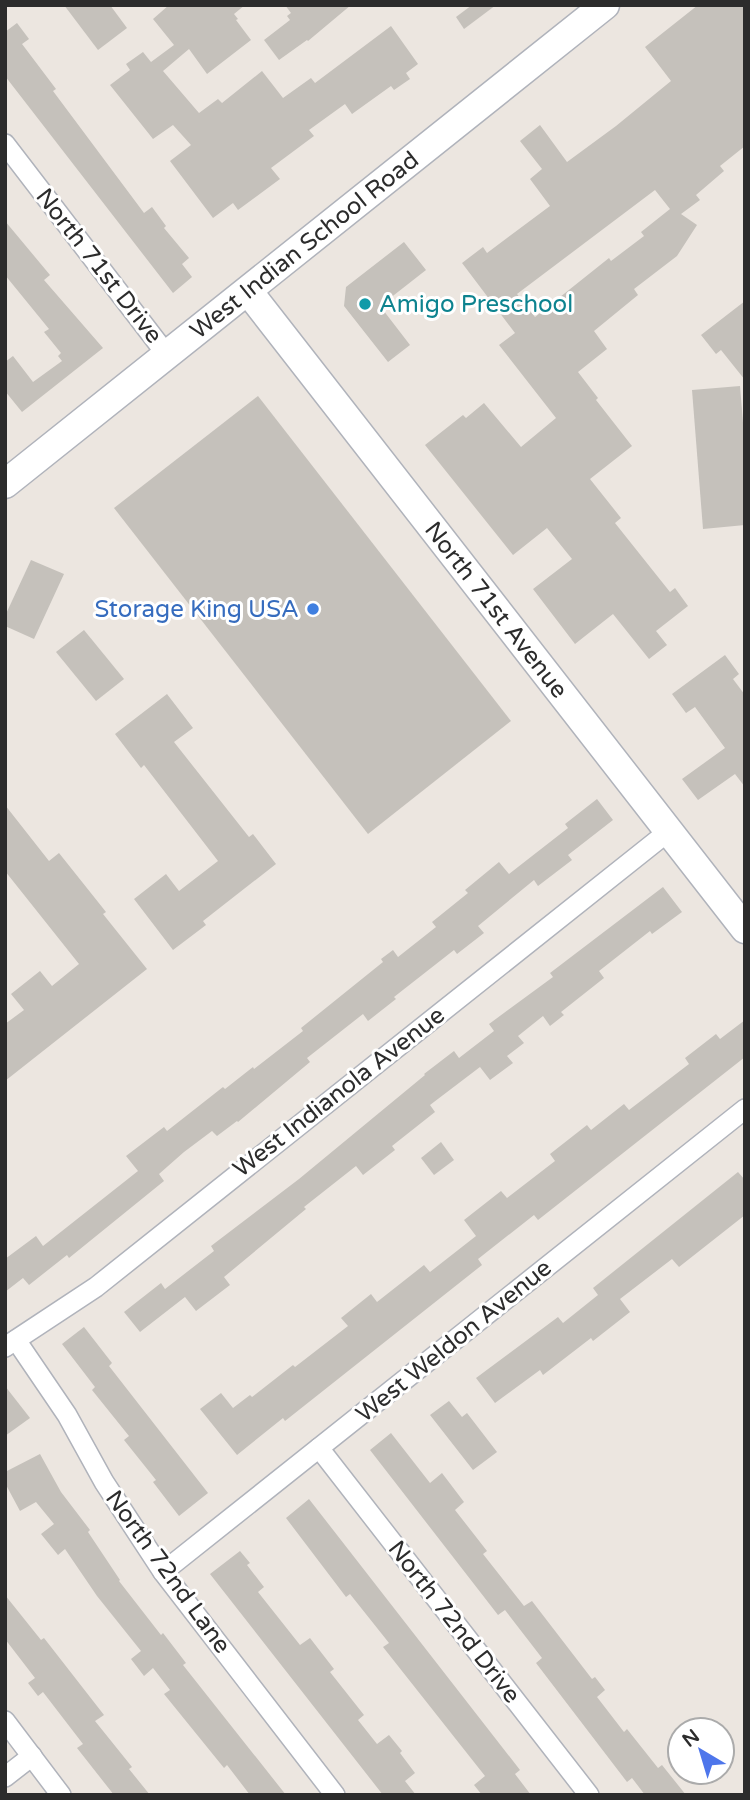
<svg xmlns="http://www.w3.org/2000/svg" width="750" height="1800" font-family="'Varela Round',sans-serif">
<rect width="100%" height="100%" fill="#ece6e0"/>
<g fill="#c5c1bb" fill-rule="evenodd">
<polygon points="64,5 110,5 127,28 98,50"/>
<polygon points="169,5 245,5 234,14 238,19 236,20 251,40 207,74 189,49 163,71 199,113 218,99 222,103 262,71 283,98 311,78 315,83 391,26 418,64 406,73 410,79 394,90 391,86 352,114 345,104 309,130 314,136 271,168 280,179 238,210 233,203 213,218 170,161 191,145 173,125 153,139 110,85 130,70 126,64 143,52 151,62 174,45 153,19"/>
<polygon points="285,5 351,5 308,41 307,40 279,60 264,40 290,20 287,16 291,13"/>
<polygon points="472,5 496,5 464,29 456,17"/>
<path d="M698,5H745V146L720,166L724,171L696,195L700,200L681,214L697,225L677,256L634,289L638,295L594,331L607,349L578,372L598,398L596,400L632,446L590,479L621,518L615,523L670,592L675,588L688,606L656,631L667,645L649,659L613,614L575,644L533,589L572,559L547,528L513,555L425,445L463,415L466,418L484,403L521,447L556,418L499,345L515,333L462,263L483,247L487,253L550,206L530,179L542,169L520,141L540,125L567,162L616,126L671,81L645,47ZM655,190L670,209L641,232L644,236L611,261L609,258L535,317L517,294Z"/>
<polygon points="17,23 29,39 22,44 56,89 53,91 144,213 152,207 166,226 164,228 189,258 182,264 192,277 173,293 5,76 5,32"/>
<polygon points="5,221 50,275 44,280 103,348 22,412 5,391 5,362 13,356 33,382 62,361 58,356 61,353 44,332 49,329 5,275"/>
<polygon points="404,242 426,270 380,306 410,345 388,362 344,306 346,287"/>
<polygon points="745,301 745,380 721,350 716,354 701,335"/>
<polygon points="740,386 745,447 745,525 703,529 692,390"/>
<polygon points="258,396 511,721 368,834 114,508"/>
<polygon points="31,560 64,574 34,639 5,626 5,616"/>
<polygon points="84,630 124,679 96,701 56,652"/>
<polygon points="725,655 739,674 733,679 745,695 745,787 735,774 698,800 682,779 725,748 695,707 686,713 672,694"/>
<polygon points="167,694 193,728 174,742 249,837 253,834 276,864 203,921 206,925 173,950 134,899 166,874 179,891 218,861 144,765 141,768 115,734"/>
<polygon points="597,799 613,820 568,855 572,860 538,886 534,880 478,926 484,933 457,954 454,950 394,997 396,999 368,1021 363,1014 307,1058 310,1062 238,1122 237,1121 217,1136 212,1131 184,1152 159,1174 164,1181 69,1258 67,1255 29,1285 23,1278 5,1292 5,1259 36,1236 43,1246 138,1171 126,1156 164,1127 167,1131 223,1087 225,1089 253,1067 254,1069 303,1031 301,1028 383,962 381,959 393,950 398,957 436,927 432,922 468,893 465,890 499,862 509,874 568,828 565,824"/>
<polygon points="5,805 49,861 59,853 106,912 103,914 147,969 5,1081 5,1024 24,1010 11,994 40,971 52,986 79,964 5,871"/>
<polygon points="663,887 682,912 652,934 650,931 599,971 604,978 561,1012 564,1015 550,1026 543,1016 518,1036 524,1043 507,1056 513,1063 490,1080 480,1067 430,1105 435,1112 392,1146 395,1150 363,1175 356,1166 304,1207 306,1209 224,1277 230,1285 196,1311 185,1297 140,1332 124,1312 161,1283 165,1289 214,1251 211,1246 299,1179 425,1075 424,1074 454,1051 459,1058 494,1031 489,1024 553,977 550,973"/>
<polygon points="745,1020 745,1057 538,1220 534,1215 478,1259 482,1265 285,1421 283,1418 237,1455 200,1409 221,1393 233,1408 250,1395 252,1397 293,1365 295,1367 348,1326 341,1318 371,1294 377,1302 424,1265 430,1272 476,1236 464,1220 501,1191 507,1198 555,1161 550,1154 587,1125 591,1130 624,1104 629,1110 689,1064 685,1058 716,1034 720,1039"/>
<polygon points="441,1142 454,1160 434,1175 421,1158"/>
<polygon points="738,1172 745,1180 745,1215 679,1267 672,1259 620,1299 630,1312 593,1341 591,1338 543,1375 540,1370 495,1403 476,1378 558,1317 563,1323 598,1295 593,1288"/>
<polygon points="84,1327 112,1363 109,1366 208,1493 179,1516 153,1482 156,1480 124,1440 129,1436 92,1390 95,1387 62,1344"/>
<polygon points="5,1386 30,1418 5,1436"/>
<polygon points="449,1401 462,1417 467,1413 497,1452 473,1470 430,1415"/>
<polygon points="391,1433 430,1483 442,1473 464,1502 455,1510 487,1551 483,1554 524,1606 532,1601 592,1679 595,1677 605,1690 597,1697 624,1732 627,1729 658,1768 662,1765 686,1795 645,1795 632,1778 627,1782 536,1663 542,1658 505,1610 498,1615 370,1450"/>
<polygon points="40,1454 61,1492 90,1530 88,1532 120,1580 119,1581 161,1635 163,1633 186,1663 183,1665 286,1795 250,1795 227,1765 224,1768 164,1694 170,1690 153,1668 144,1676 131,1659 141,1651 97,1596 65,1549 58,1555 41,1534 54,1524 36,1502 20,1511 5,1483 5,1472"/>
<polygon points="309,1499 520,1770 515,1774 531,1795 482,1795 474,1785 485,1776 383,1647 389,1643 350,1594 346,1597 286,1518"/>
<polygon points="240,1551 250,1563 247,1565 264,1587 258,1592 300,1645 310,1638 334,1669 330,1672 364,1715 358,1720 377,1744 389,1735 402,1751 400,1753 415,1773 405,1781 416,1795 383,1795 210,1574"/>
<polygon points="5,1595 41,1640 44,1638 104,1715 95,1721 132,1767 129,1769 150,1795 114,1795 77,1748 83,1744 43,1692 38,1696 28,1683 35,1678 5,1639"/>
</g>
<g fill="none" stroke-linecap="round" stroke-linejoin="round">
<g stroke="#b0b3bb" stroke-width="22">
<g id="street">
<polyline points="5,144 167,355"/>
<polyline points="16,1340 67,1415 104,1482 163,1572 335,1795"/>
<polyline points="5,1347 96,1287 669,831"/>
<polyline points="319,1448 589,1795"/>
<polyline points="163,1572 745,1109"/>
<polyline points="5,1721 61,1795"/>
<polyline points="5,1777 32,1756"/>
</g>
</g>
<g stroke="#b0b3bb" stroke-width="31">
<g id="secondary">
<path id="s1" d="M248,291L745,929"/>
<path id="s2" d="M5,484L605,5"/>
</g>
</g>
<use href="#street" stroke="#fff" stroke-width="19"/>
<use href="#secondary" stroke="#fff" stroke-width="28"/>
</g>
<circle fill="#0f9aa8" stroke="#fff" stroke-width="2.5" cx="365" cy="304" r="7"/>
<circle fill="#3f7fe0" stroke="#fff" stroke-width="2.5" cx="313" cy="609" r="7"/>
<g text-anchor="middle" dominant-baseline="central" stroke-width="6" stroke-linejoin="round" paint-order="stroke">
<g font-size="24" fill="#2c2c2c" stroke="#fff">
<text stroke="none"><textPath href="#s2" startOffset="383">West Indian School Road</textPath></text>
<text transform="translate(99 266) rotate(52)">North 71st Drive</text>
<text stroke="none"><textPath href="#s1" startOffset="404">North 71st Avenue</textPath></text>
<text transform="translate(339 1092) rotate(-38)">West Indianola Avenue</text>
<text transform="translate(454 1341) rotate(-39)">West Weldon Avenue</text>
<text transform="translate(168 1572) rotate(54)">North 72nd Lane</text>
<text transform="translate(454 1622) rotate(52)">North 72nd Drive</text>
</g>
<g font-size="24" fill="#0d838f" stroke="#fff" text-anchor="start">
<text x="379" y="304">Amigo Preschool</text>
</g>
<g font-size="24" fill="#366cbe" stroke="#fff" text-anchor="end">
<text x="299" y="609">Storage King USA</text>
</g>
</g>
<rect width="750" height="1800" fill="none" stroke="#2c2c2c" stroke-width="14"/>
<g transform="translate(701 1751) rotate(322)"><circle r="33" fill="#ffffff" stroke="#ababab" stroke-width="2"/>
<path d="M0-5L12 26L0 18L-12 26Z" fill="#4e76eb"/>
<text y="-10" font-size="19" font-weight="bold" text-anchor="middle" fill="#2c2c2c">N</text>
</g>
</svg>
